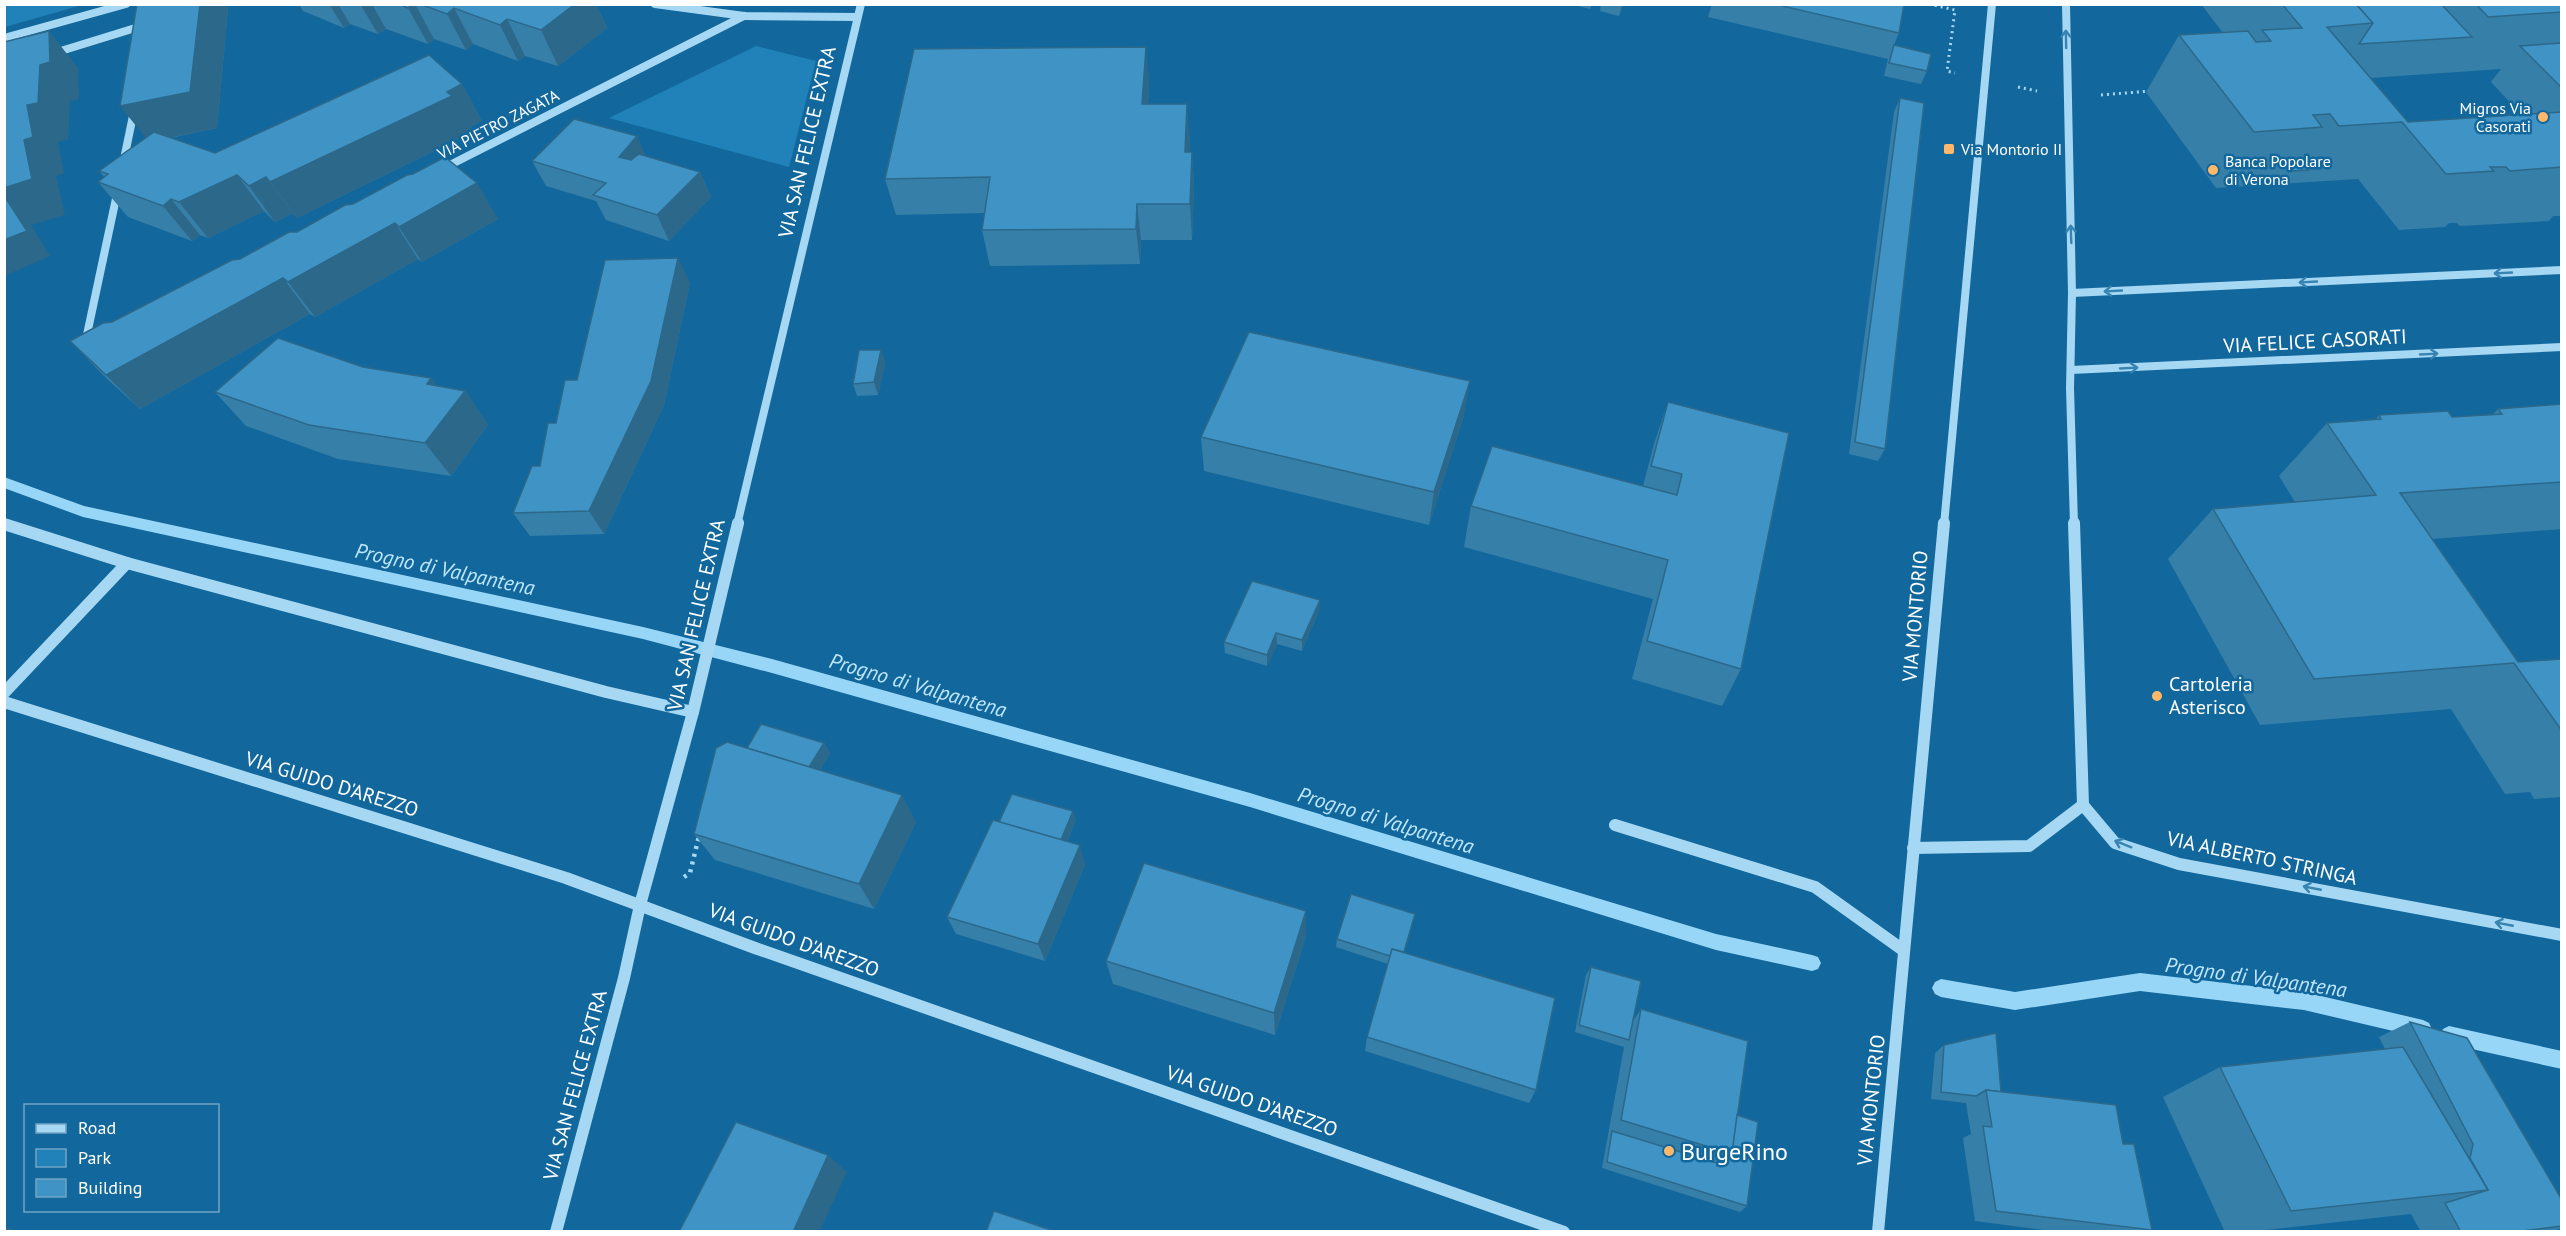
<svg xmlns="http://www.w3.org/2000/svg" width="2566" height="1236" font-family="'PT Sans',sans-serif">
<rect width="100%" height="100%" fill="#12689c"/>
<g fill="#2082b9">
<polygon points="5,4 82,4 82,5 5,27"/>
<polygon points="756,46 816,61 789,167 609,118"/>
</g>
<g fill="none" stroke-linecap="round" stroke-linejoin="round">
<g fill="#98d6f7" fill-rule="evenodd">
<polygon points="4,477 84,506 643,627 772,659 1250,793 1716,934 1812,955 1818,957 1821,963 1818,969 1812,971 1716,950 1250,807 772,673 643,639 83,517 4,488"/>
<polygon points="2140,973 2304,992 2423,1020 2429,1023 2432,1029 2429,1035 2423,1038 2304,1010 2140,991 2015,1010 1941,997 1935,994 1932,988 1935,982 1941,979 2015,992"/>
<polygon points="2449,1026 2562,1051 2562,1069 2449,1044 2443,1041 2440,1035 2443,1029"/>
</g>
<g stroke="#a6d8f4" stroke-width="3" stroke-dasharray="2 4" stroke-linecap="butt">
<polyline points="1929,4 1955,10 1947,71 1955,73"/>
<polyline points="2018,87 2037,91"/>
<polyline points="2101,95 2150,91"/>
</g>
<polyline stroke="#a6d8f4" stroke-width="4.5" stroke-dasharray="3 5" stroke-linecap="butt" points="684,877 690,873 699,836"/>
<g stroke="#a6d8f4" stroke-width="8">
<polyline points="655,4 744,16 857,17"/>
<polyline points="2066,4 2072,293 2070,388 2074,525"/>
<polyline points="4,38 126,4"/>
<polyline points="51,54 145,25"/>
<polyline points="123,164 135,106"/>
<polyline points="442,169 744,16"/>
<polyline points="2072,293 2562,270"/>
<polyline points="85,344 118,189"/>
<polyline points="2071,370 2562,347"/>
<polyline points="4,524 6,525"/>
<polyline points="737,525 861,4"/>
<polyline points="1944,525 1992,4"/>
</g>
<g stroke="#a6d8f4" stroke-width="12">
<polyline points="2074,523 2083,805"/>
<polyline points="4,524 127,563 606,692 693,712"/>
<polyline points="4,693 127,563"/>
<polyline points="4,702 566,878 755,948 1564,1232"/>
<polyline points="2083,805 2115,843 2179,864 2562,935"/>
<polyline points="1615,825 1815,887 1903,950"/>
<polyline points="1913,848 2029,846 2083,805"/>
<polyline points="556,1232 624,978 640,905 693,712 738,523"/>
<polyline points="1878,1232 1944,523"/>
</g>
</g>
<g fill="#367fa9" fill-rule="evenodd">
<polygon points="137,4 225,4 228,9 217,128 170,138 215,153 462,84 482,121 470,127 473,132 297,218 293,213 275,222 264,211 208,238 200,235 192,241 128,217 98,182 104,177 99,171 146,138"/>
<polygon points="299,4 596,4 607,28 558,66 525,56 518,61 473,44 466,50 434,39 428,44 386,29 378,34 350,24 344,28 303,11"/>
<polygon points="1570,4 1592,4 1590,9"/>
<polygon points="1601,4 1624,4 1619,16 1600,11"/>
<polygon points="1712,4 1904,4 1899,33 1894,45 1927,71 1921,84 1884,76 1888,59 1708,17"/>
<path d="M2201,4H2562V218L2560,216H2553L2549,221L2460,226L2457,223H2449L2445,227L2399,230L2358,179L2216,188L2146,92L2179,35L2223,33ZM2501,69L2491,82L2521,114L2408,122L2370,78Z"/>
<polygon points="1149,84 1148,104 1190,140 1189,152 1192,152 1194,188 1192,240 1141,240 1140,264 990,266 982,230 984,213 896,215 885,179"/>
<polygon points="1900,98 1885,449 1878,461 1849,454 1894,112"/>
<polygon points="637,136 645,156 700,172 711,197 669,241 606,220 596,201 546,186 532,161"/>
<polygon points="353,204 498,219 422,262 418,259 315,317 310,314 140,409 104,376 70,341 112,322"/>
<polygon points="690,283 664,405 604,534 530,536 513,513 540,466 556,423 577,380"/>
<polygon points="881,350 885,363 878,395 857,396 853,384"/>
<polygon points="363,367 431,378 436,385 465,391 488,425 451,476 338,459 246,426 215,392"/>
<polygon points="1668,402 1741,669 1722,706 1632,679 1653,599 1464,547 1471,506 1643,486 1654,444"/>
<polygon points="2562,404 2562,529 2432,539 2518,662 2562,659 2562,797 2534,799 2530,792 2505,794 2451,709 2260,725 2168,559 2213,509 2295,502 2279,476 2327,423 2375,420 2379,415 2452,417 2492,415 2498,409"/>
<polygon points="1464,415 1429,525 1204,471 1201,437"/>
<polygon points="1319,611 1302,651 1277,644 1267,666 1225,653 1224,642"/>
<polygon points="824,743 830,753 820,770 916,822 874,909 715,860 694,834 747,748"/>
<polygon points="1076,820 1067,842 1085,864 1045,961 956,934 947,917"/>
<polygon points="1306,911 1306,936 1275,1035 1113,984 1106,961"/>
<polygon points="1415,914 1404,952 1536,1090 1529,1103 1365,1051 1367,1037 1388,964 1336,947 1337,939"/>
<polygon points="1591,967 1633,1021 1641,1009 1737,1115 1747,1206 1740,1212 1602,1168 1624,1047 1575,1032 1586,975"/>
<polygon points="2410,1022 2562,1200 2562,1228 2550,1232 2421,1232 2411,1214 2247,1232 2225,1232 2163,1097 2220,1067 2385,1049 2379,1037"/>
<polygon points="1944,1045 2001,1092 2123,1144 2152,1230 2149,1232 2058,1232 1975,1221 1963,1138 1971,1134 1966,1103 1931,1099 1935,1053"/>
</g>
<g fill="#2c688a">
<polygon points="200,4 225,4 228,9 217,128 149,142 120,106"/>
<polygon points="329,4 338,4 350,24 344,28"/>
<polygon points="360,4 372,4 386,29 378,34"/>
<polygon points="412,4 415,4 434,39 428,44 408,8"/>
<polygon points="575,4 596,4 607,28 558,66 541,30"/>
<polygon points="1622,4 1624,4 1619,16"/>
<polygon points="454,8 473,44 466,50 447,14"/>
<polygon points="507,19 525,56 518,61 500,25"/>
<polygon points="49,31 78,68 79,99 70,101 68,139 58,142 64,173 56,176 65,215 31,225 50,256 4,276 4,188 24,140 27,105 40,65"/>
<polygon points="1146,47 1149,84 1146,141 1142,104"/>
<polygon points="462,84 482,121 470,127 473,132 297,218 270,182"/>
<polygon points="1187,104 1190,140 1188,188 1185,152"/>
<polygon points="637,136 648,161 631,182 619,157"/>
<polygon points="1192,152 1194,188 1192,240 1190,204"/>
<polygon points="700,172 711,197 669,241 657,215"/>
<polygon points="237,175 264,211 208,238 179,202"/>
<polygon points="266,177 293,213 275,222 249,186"/>
<polygon points="477,183 498,219 422,262 399,227"/>
<polygon points="171,199 200,235 192,241 163,206"/>
<polygon points="1137,204 1141,240 1140,264 1136,229"/>
<polygon points="395,223 418,259 315,317 288,282"/>
<polygon points="678,258 690,283 664,405 604,534 589,511"/>
<polygon points="283,278 310,314 140,409 106,375"/>
<polygon points="881,350 885,363 878,395 874,382"/>
<polygon points="431,378 452,408 465,391 488,425 451,476 425,443 427,384"/>
<polygon points="1470,381 1464,415 1429,525 1434,492"/>
<polygon points="1320,600 1319,611 1302,651 1302,640"/>
<polygon points="1276,633 1277,644 1267,666 1267,655"/>
<polygon points="824,743 830,753 809,789 802,779"/>
<polygon points="902,795 916,822 874,909 859,884"/>
<polygon points="1073,811 1076,820 1061,856 1058,847"/>
<polygon points="1080,845 1085,864 1045,961 1038,944"/>
<polygon points="1306,911 1306,936 1275,1035 1274,1013"/>
<polygon points="828,1155 847,1172 819,1232 793,1232"/>
<polygon points="4,1226 19,1232 4,1232"/>
</g>
<g fill="#3f94c5" stroke="#2c688a" stroke-width="1.5">
<polygon points="137,4 200,4 190,92 120,106"/>
<polygon points="399,4 412,4 408,8"/>
<polygon points="420,4 575,4 541,30 507,19 500,25 454,8 447,14"/>
<polygon points="1774,4 1904,4 1899,33"/>
<polygon points="2282,4 2356,4 2373,23 2327,27 2408,122 2562,112 2562,167 2510,171 2506,167 2490,167 2494,171 2446,174 2402,122 2339,126 2330,114 2313,115 2322,127 2254,132 2179,35 2248,31 2256,42 2271,41 2262,30 2302,28"/>
<polygon points="2356,4 2441,4 2472,37 2359,44 2373,23"/>
<polygon points="2476,4 2562,4 2562,12 2488,17"/>
<polygon points="49,31 50,62 40,65 38,103 27,105 33,137 24,140 32,179 4,188 4,42"/>
<polygon points="2562,43 2562,88 2520,46"/>
<polygon points="1894,45 1931,54 1927,71 1889,63"/>
<polygon points="1146,47 1142,104 1187,104 1185,152 1192,152 1190,204 1137,204 1136,229 982,230 990,177 885,179 914,49"/>
<polygon points="429,55 462,84 447,92 452,96 270,182 266,177 249,186 237,175 179,202 171,199 163,206 98,182 108,174 99,171 154,132 215,153"/>
<polygon points="1900,98 1924,103 1885,449 1855,442"/>
<polygon points="574,119 637,136 619,157 631,160 639,154 700,172 657,215 593,195 606,183 532,161"/>
<polygon points="445,157 477,183 399,227 395,223 288,282 283,278 106,375 70,341 103,323 112,322 232,260 240,259 289,232 297,232 345,205 353,204 407,175 413,174"/>
<polygon points="2300,159 2308,170 2291,171"/>
<polygon points="7,200 27,231 4,240 4,201"/>
<polygon points="678,258 651,381 589,511 513,513 532,466 540,466 548,423 556,423 565,380 577,380 605,260"/>
<polygon points="1249,332 1470,381 1434,492 1201,437"/>
<polygon points="278,338 363,367 431,378 427,384 465,391 425,443 309,425 215,392"/>
<polygon points="859,350 881,350 874,382 853,384"/>
<polygon points="1668,402 1789,433 1741,669 1647,641 1668,560 1471,506 1492,446 1677,495 1682,474 1651,466"/>
<polygon points="2562,404 2562,482 2400,493 2518,662 2562,659 2562,731 2514,663 2314,679 2213,509 2376,495 2327,423 2381,419 2379,415 2448,411 2452,417 2502,414 2498,409"/>
<polygon points="1252,581 1320,600 1302,640 1276,633 1267,655 1224,642"/>
<polygon points="761,724 824,743 809,767 747,748"/>
<polygon points="727,742 902,795 859,884 694,834 716,748"/>
<polygon points="1012,794 1073,811 1061,840 999,822"/>
<polygon points="993,820 1080,845 1038,944 947,917"/>
<polygon points="1144,863 1306,911 1274,1013 1106,961"/>
<polygon points="1351,894 1415,914 1404,952 1392,949 1390,956 1337,939"/>
<polygon points="1392,949 1555,998 1536,1090 1367,1037"/>
<polygon points="1591,967 1641,981 1629,1040 1579,1025"/>
<polygon points="1641,1009 1748,1041 1732,1154 1621,1120"/>
<polygon points="2410,1022 2467,1038 2562,1200 2562,1226 2513,1232 2461,1232 2445,1203 2488,1190 2470,1158 2473,1144"/>
<polygon points="1996,1033 2001,1092 1986,1090 1976,1096 1941,1092 1944,1045"/>
<polygon points="2403,1047 2488,1190 2291,1211 2220,1067"/>
<polygon points="1986,1090 2116,1105 2123,1144 2134,1144 2152,1230 1996,1211 1983,1126 1992,1127"/>
<polygon points="1737,1115 1758,1122 1747,1206 1607,1162 1612,1131 1720,1164 1732,1154"/>
<polygon points="736,1122 828,1155 793,1232 679,1232"/>
<polygon points="994,1211 1057,1232 986,1232"/>
</g>
<defs><path id="oneway-shaft" d="M-6 0H5M1.5-3L5.5 0L1.5 3" fill="none" stroke-width="1.6" stroke-linecap="round" stroke-linejoin="round" transform="scale(1.5)"/></defs>
<g stroke="#3784b2">
<use href="#oneway-shaft" transform="translate(2066 39) rotate(-91)"/>
<use href="#oneway-shaft" transform="translate(2071 234) rotate(-92)"/>
<use href="#oneway-shaft" transform="translate(2503 273) rotate(177)"/>
<use href="#oneway-shaft" transform="translate(2308 282) rotate(177)"/>
<use href="#oneway-shaft" transform="translate(2113 291) rotate(177)"/>
<use href="#oneway-shaft" transform="translate(2429 354) rotate(-3)"/>
<use href="#oneway-shaft" transform="translate(2129 368) rotate(-3)"/>
<use href="#oneway-shaft" transform="translate(2123 844) rotate(-158)"/>
<use href="#oneway-shaft" transform="translate(2312 888) rotate(-169)"/>
<use href="#oneway-shaft" transform="translate(2504 924) rotate(-169)"/>
</g>
<g fill="#ffb769" stroke="#12689c" stroke-width="2">
<circle cx="2543" cy="117" r="6"/>
<rect x="1943" y="143" width="12" height="12" rx="3"/>
<circle cx="2213" cy="170" r="6"/>
<circle cx="2157" cy="696" r="6"/>
<circle cx="1669" cy="1151" r="6"/>
</g>
<g text-anchor="middle" dominant-baseline="central" stroke-width="5" stroke-linejoin="round" paint-order="stroke">
<g font-size="16" fill="#fff" stroke="#12689c" text-anchor="start">
<text x="2531" y="108" text-anchor="end">Migros Via<tspan x="2531" dy="18">Casorati</tspan></text>
<text x="1961" y="149">Via Montorio II</text>
<text x="2225" y="161">Banca Popolare<tspan x="2225" dy="18">di Verona</tspan></text>
</g>
<g font-size="16" fill="#fff" stroke="#12689c">
<text transform="translate(498 124) rotate(-27)">VIA PIETRO ZAGATA</text>
</g>
<g font-size="20" fill="#fff" stroke="#12689c">
<text transform="translate(807 142) rotate(-77)">VIA SAN FELICE EXTRA</text>
<text transform="translate(2315 341) rotate(-3)">VIA FELICE CASORATI</text>
<text transform="translate(696 615) rotate(-77)">VIA SAN FELICE EXTRA</text>
<text transform="translate(1915 616) rotate(-85)">VIA MONTORIO</text>
<text transform="translate(332 784) rotate(17)">VIA GUIDO D'AREZZO</text>
<text transform="translate(2262 858) rotate(12)">VIA ALBERTO STRINGA</text>
<text transform="translate(794 940) rotate(20)">VIA GUIDO D'AREZZO</text>
<text transform="translate(575 1085) rotate(-75)">VIA SAN FELICE EXTRA</text>
<text transform="translate(1871 1100) rotate(-84)">VIA MONTORIO</text>
<text transform="translate(1252 1101) rotate(19)">VIA GUIDO D'AREZZO</text>
</g>
<g font-size="20" fill="#fff" stroke="#12689c" text-anchor="start">
<text x="2169" y="684">Cartoleria<tspan x="2169" dy="23">Asterisco</tspan></text>
</g>
<g font-size="21" font-style="italic" fill="#bee6fc" stroke="#12689c">
<text transform="translate(445 569) rotate(12)">Progno di Valpantena</text>
<text transform="translate(918 685) rotate(16)">Progno di Valpantena</text>
<text transform="translate(1386 820) rotate(17)">Progno di Valpantena</text>
<text transform="translate(2256 977) rotate(8)">Progno di Valpantena</text>
</g>
<g font-size="24" fill="#fff" stroke="#12689c" text-anchor="start">
<text x="1681" y="1151">BurgeRino</text>
</g>
</g>
<rect width="2566" height="1236" fill="none" stroke="#ffffff" stroke-width="12"/>
<rect x="24" y="1104" width="195" height="108" fill="#12689c" stroke="#71a4c4" stroke-width="1.5"/>
<rect x="36" y="1124" width="30" height="9" fill="#a6d8f4" stroke="#71a4c4" stroke-width="1.5"/>
<text x="78" y="1134" font-size="18" fill="#ffffff">Road</text>
<rect x="36" y="1149" width="30" height="18" fill="#2082b9" stroke="#71a4c4" stroke-width="1.5"/>
<text x="78" y="1164" font-size="18" fill="#ffffff">Park</text>
<rect x="36" y="1179" width="30" height="18" fill="#3f94c5" stroke="#71a4c4" stroke-width="1.5"/>
<text x="78" y="1194" font-size="18" fill="#ffffff">Building</text>
</svg>
